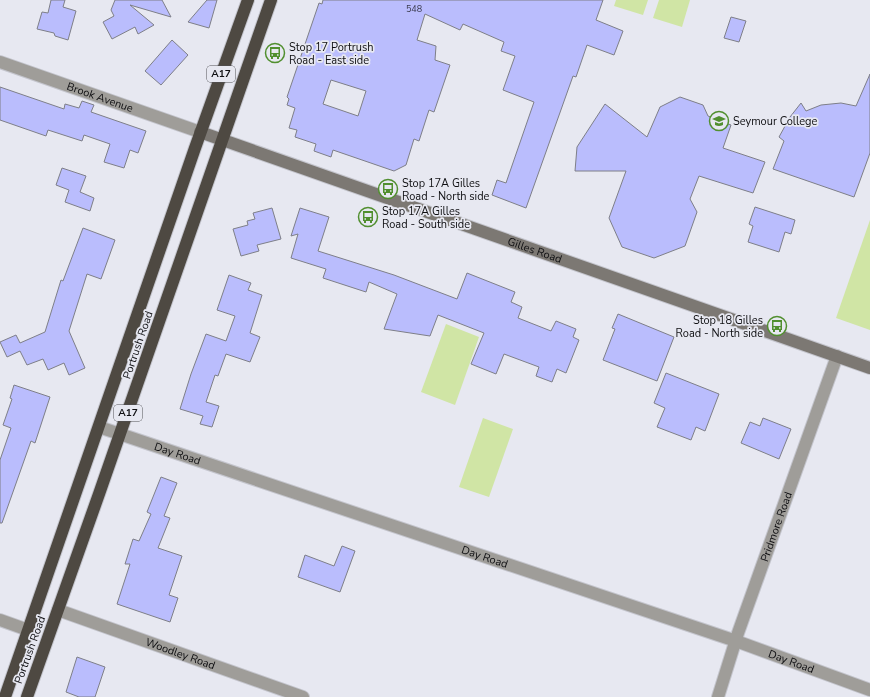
<svg xmlns="http://www.w3.org/2000/svg" width="870" height="697" font-family="'Nunito Sans',sans-serif">
<rect width="100%" height="100%" fill="#e7e8f1"/>
<g fill="#d0e5a5">
<polygon points="616,0 648,0 643,15 614,6"/>
<polygon points="659,0 690,0 682,27 653,18"/>
<polygon points="870,220 870,330 836,318"/>
<polygon points="446,324 479,337 455,405 421,392"/>
<polygon points="483,418 513,429 489,497 459,487"/>
</g>
<g fill="#babdfd" stroke="#7e7f88" fill-rule="evenodd">
<polygon points="51,0 65,0 63,7 76,11 68,40 55,36 54,33 37,29 42,12 48,13"/>
<polygon points="115,0 162,0 171,17 130,5 154,25 138,34 135,27 112,39 103,22 114,16 111,10"/>
<polygon points="207,0 217,0 209,28 188,22"/>
<path d="M323,0H603L596,20L623,31L614,55L587,45L576,77L573,76L526,208L492,195L497,180L506,183L534,102L503,90L515,56L501,51L504,42L463,24L460,30L425,14L417,40L436,46L435,60L450,65L434,112L429,110L419,141L414,139L406,165L394,171L333,150L331,157L314,151L316,144L295,137L297,130L289,128L295,108L287,105L289,99L287,97L319,3L322,4ZM331,80L366,91L358,116L323,104Z"/>
<polygon points="731,17 746,21 739,42 724,38"/>
<polygon points="172,40 188,55 161,85 145,71"/>
<polygon points="870,74 870,153 854,197 773,169 784,141 779,137 790,117 801,103 806,111 821,105 841,103 856,106"/>
<polygon points="0,87 64,109 65,104 79,108 82,101 94,105 91,112 146,131 138,153 130,150 124,168 104,162 110,144 84,135 82,141 48,130 46,136 0,120"/>
<polygon points="680,97 703,105 708,116 731,125 723,148 765,162 753,193 699,176 690,199 697,212 685,246 654,258 622,247 609,218 626,171 575,171 577,147 605,104 647,137 660,107"/>
<polygon points="62,168 86,176 80,192 94,198 90,211 65,202 69,190 56,185"/>
<polygon points="755,207 795,220 791,234 785,232 779,252 748,242 753,226 749,224"/>
<polygon points="272,208 281,239 257,245 259,251 241,256 233,229 248,225 247,221 255,219 253,213"/>
<polygon points="300,208 329,217 318,251 394,275 457,299 467,273 515,292 511,302 522,307 518,318 551,331 556,321 576,329 573,337 579,340 566,373 557,369 552,382 536,376 539,367 504,354 496,374 471,364 484,333 438,315 430,336 384,329 397,294 369,282 366,292 323,278 326,269 291,258 298,234 291,236"/>
<polygon points="83,228 115,240 101,279 87,274 69,331 85,368 69,375 64,363 48,370 43,359 27,365 20,351 7,357 0,342 16,335 20,343 45,332 61,280 63,281"/>
<polygon points="229,275 251,283 248,290 262,295 250,333 260,337 250,362 226,354 218,376 215,375 206,402 219,406 212,427 200,424 203,416 180,409 191,374 206,334 226,341 235,316 217,310"/>
<polygon points="618,314 674,337 657,381 603,360 615,329 612,328"/>
<polygon points="666,373 719,394 705,431 696,427 691,440 657,427 665,408 654,403"/>
<polygon points="14,385 50,397 35,443 31,441 2,523 0,523 0,460 11,428 3,425 12,399 10,398"/>
<polygon points="763,418 791,429 779,459 741,443 750,422 760,426"/>
<polygon points="161,477 177,483 164,516 170,518 158,548 182,556 169,595 178,598 170,622 117,604 130,564 125,564 133,539 139,541 151,514 147,512"/>
<polygon points="342,546 355,551 340,592 298,577 305,555 334,566"/>
<polygon points="77,657 105,667 95,697 79,697 66,692"/>
</g>
<g fill="none" stroke-linecap="round" stroke-linejoin="round">
<g stroke="#c4c5cd" stroke-width="14">
<g id="street">
<path id="s1" d="M0,62L200,132"/>
<path id="s2" d="M99,427L736,641L870,690"/>
<path id="s3" d="M58,610L303,697"/>
<polyline points="0,620 28,630"/>
<path id="s4" d="M718,697L738,633L837,356"/>
</g>
</g>
<g stroke="#c4c5cd" stroke-width="14">
<g id="secondary">
<path id="s5" d="M200,132L870,368"/>
</g>
</g>
<g stroke="#c4c5cd" stroke-width="14">
<g id="highway">
<polyline points="5,697 195,148 248,0"/>
<polyline points="27,697 99,494 271,0"/>
</g>
</g>
<use href="#street" stroke="#9f9d99" stroke-width="12"/>
<use href="#secondary" stroke="#7c7873" stroke-width="12"/>
<use href="#highway" stroke="#4e4942" stroke-width="12"/>
</g>
<defs>
<g id="bus-ring" transform="scale(1)"><circle r="9.5" fill="#e7e8f1" stroke="#518f2f" stroke-width="1.5"/><path d="M-5-6H5V4H4V6H2V4H-2V6H-4V4H-5ZM-3.5-4V0h7V-4ZM-3.5 1.2v1.5H-2V1.2ZM2 1.2v1.5H3.5V1.2Z" fill="#518f2f"/></g>
<g id="school-ring" transform="scale(1)"><circle r="9.5" fill="#e7e8f1" stroke="#518f2f" stroke-width="1.5"/><path d="M0-5L7-2L0 1L-7-2ZM-4 1L0 2.5L4 1V4Q0 6-4 4Z" fill="#518f2f"/></g>
</defs>
<g fill-rule="evenodd">
<use href="#bus-ring" x="275" y="53"/>
<use href="#school-ring" x="719" y="121"/>
<use href="#bus-ring" x="388" y="189"/>
<use href="#bus-ring" x="368" y="217"/>
<use href="#bus-ring" x="777" y="326"/>
</g>
<g text-anchor="middle" dominant-baseline="central" stroke-width="3.5" stroke-linejoin="round" paint-order="stroke">
<g font-size="9" fill="#3a3a4d">
<text x="414" y="9">548</text>
</g>
<g fill="#e7e8f1" stroke="#505055" stroke-width="1">
<rect x="207" y="66" width="28" height="16" rx="3"/>
<rect x="114" y="405" width="28" height="16" rx="3"/>
</g>
<g font-size="10" font-weight="bold" fill="#0f0f12">
<text x="221" y="74">A17</text>
<text x="128" y="413">A17</text>
</g>
<g font-size="11" fill="#0f0f12" stroke="#e7e8f1" text-anchor="start">
<text x="289" y="47">Stop 17 Portrush<tspan x="289" dy="13">Road - East side</tspan></text>
<text x="733" y="121">Seymour College</text>
<text x="402" y="183">Stop 17A Gilles<tspan x="402" dy="13">Road - North side</tspan></text>
<text x="382" y="211">Stop 17A Gilles<tspan x="382" dy="13">Road - South side</tspan></text>
<text x="763" y="320" text-anchor="end">Stop 18 Gilles<tspan x="763" dy="13">Road - North side</tspan></text>
</g>
<g font-size="11" fill="#0f0f12" stroke="#e7e8f1">
<text stroke="none"><textPath href="#s1" startOffset="106">Brook Avenue</textPath></text>
<text stroke="none"><textPath href="#s5" startOffset="355">Gilles Road</textPath></text>
<text transform="translate(138 345) rotate(-71)">Portrush Road</text>
<text stroke="none"><textPath href="#s2" startOffset="83">Day Road</textPath></text>
<text stroke="none"><textPath href="#s4" startOffset="180">Pridmore Road</textPath></text>
<text stroke="none"><textPath href="#s2" startOffset="407">Day Road</textPath></text>
<text transform="translate(30 650) rotate(-70)">Portrush Road</text>
<text stroke="none"><textPath href="#s3" startOffset="130">Woodley Road</textPath></text>
<text stroke="none"><textPath href="#s2" startOffset="731">Day Road</textPath></text>
</g>
</g>
</svg>
